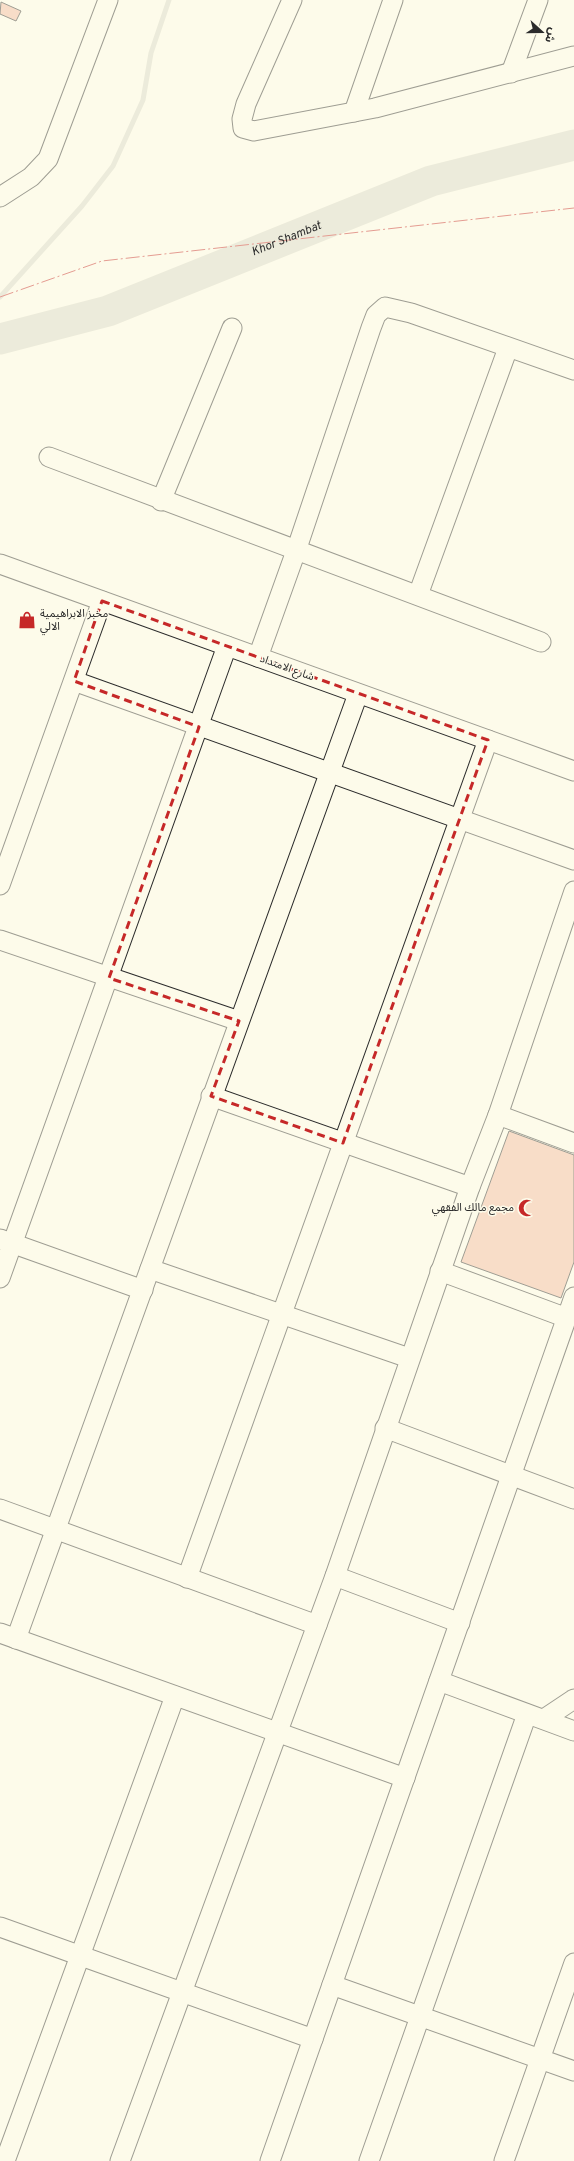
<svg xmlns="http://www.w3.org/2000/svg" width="574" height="2161" font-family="Overpass,'Noto Sans Arabic',sans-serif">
<rect width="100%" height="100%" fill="#fdfbea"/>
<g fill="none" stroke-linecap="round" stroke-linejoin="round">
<polyline stroke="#d8d7c9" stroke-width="5" points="0,297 82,206 113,166 143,100 151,53 169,0"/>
<path stroke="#d8d7c9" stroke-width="31" id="s1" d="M0,339L108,311L431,181L574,145"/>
</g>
<g fill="#f2b8a0" stroke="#2b2b2b">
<polygon points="1,2 21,11 16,21 0,14"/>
<polygon points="509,1131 574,1155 574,1262 561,1298 461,1262"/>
</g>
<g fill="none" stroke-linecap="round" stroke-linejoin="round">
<g stroke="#2b2b2b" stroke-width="21">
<g id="minor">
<polyline points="292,0 246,104 242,119 243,128 254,131 375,108 574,56"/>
<polyline points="511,73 538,0"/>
<polyline points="354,112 393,0"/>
<polyline points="0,197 31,177 48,159 108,0"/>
<polyline points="49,457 541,642"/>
<polyline points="161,501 232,328"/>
<polyline points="0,564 574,771"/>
<polyline points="418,595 508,348"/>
<polyline points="258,657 296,551 371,328 376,315 385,307 411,313 574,370"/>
<polyline points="74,681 574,860"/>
<polyline points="0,885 102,601"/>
<polyline points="0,940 239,1021"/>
<polyline points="211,1096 470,1187"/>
<polyline points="498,1115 574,1143"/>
<polyline points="0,1239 143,1290"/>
<polyline points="150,1269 409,1358"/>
<polyline points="440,1271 567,1318"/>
<polyline points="0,1278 227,646"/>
<polyline points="385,1428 574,1499"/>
<polyline points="0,1509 317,1625"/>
<polyline points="335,1576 460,1623"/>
<polyline points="187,1578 488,740"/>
<polyline points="0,1633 405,1778"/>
<polyline points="16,1639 358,694"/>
<polyline points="439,1681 574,1731"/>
<polyline points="544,1719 574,1699"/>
<polyline points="0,1927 313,2039"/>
<polyline points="332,1985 574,2071"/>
<polyline points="5,2161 175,1696"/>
<polyline points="120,2161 335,1576 470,1187 498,1115 574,891"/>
<polyline points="270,2161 574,1297"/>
<polyline points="369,2161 527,1714"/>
<polyline points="504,2161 574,1963"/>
</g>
</g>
<use href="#minor" stroke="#fdfbea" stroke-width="19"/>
<polyline stroke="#c62828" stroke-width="1" stroke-dasharray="14 3 2 3" stroke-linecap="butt" points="0,297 102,261 574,208"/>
</g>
<path d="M0 0H574V2161H0ZM102,601L488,740L343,1143L211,1096L239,1021L109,978L199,727L74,681Z" fill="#fdfbea" fill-opacity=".55" fill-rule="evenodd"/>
<path fill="none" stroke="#c62828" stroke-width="3" stroke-dasharray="8 5" stroke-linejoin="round" d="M102,601L488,740L343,1143L211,1096L239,1021L109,978L199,727L74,681Z"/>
<defs>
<g id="shop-bare" transform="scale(1.38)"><path d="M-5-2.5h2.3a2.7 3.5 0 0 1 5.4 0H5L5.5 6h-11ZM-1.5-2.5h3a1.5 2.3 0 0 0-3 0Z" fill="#c62828" stroke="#fdfbea" stroke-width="2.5" paint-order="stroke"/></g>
<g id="mosque-bare" transform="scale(1.38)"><path d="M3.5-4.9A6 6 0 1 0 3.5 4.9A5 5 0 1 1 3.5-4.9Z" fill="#c62828" stroke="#fdfbea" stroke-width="2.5" paint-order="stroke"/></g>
</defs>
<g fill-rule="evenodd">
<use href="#shop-bare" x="27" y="620"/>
<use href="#mosque-bare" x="527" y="1208"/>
</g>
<g text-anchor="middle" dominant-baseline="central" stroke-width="3" stroke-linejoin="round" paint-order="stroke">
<g font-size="11" fill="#2b2b2b" stroke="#fdfbea" text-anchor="start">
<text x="40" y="614">مخبز الابراهيمية<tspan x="40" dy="13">الالي</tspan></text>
<text x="514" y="1208" text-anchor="end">مجمع مالك الفقهي</text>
</g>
<g font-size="11" fill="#2b2b2b" stroke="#fdfbea">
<text transform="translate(287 668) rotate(20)">شارع الامتداد</text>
</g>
<g font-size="12" font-style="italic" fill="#2b2b2b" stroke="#fdfbea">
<text stroke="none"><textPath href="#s1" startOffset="304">Khor Shambat</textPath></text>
</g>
</g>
<g transform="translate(542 32) rotate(111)" stroke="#fdfbea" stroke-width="3" paint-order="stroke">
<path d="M0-3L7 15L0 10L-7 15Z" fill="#2b2b2b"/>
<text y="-6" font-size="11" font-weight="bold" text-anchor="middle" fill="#2b2b2b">ش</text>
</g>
</svg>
